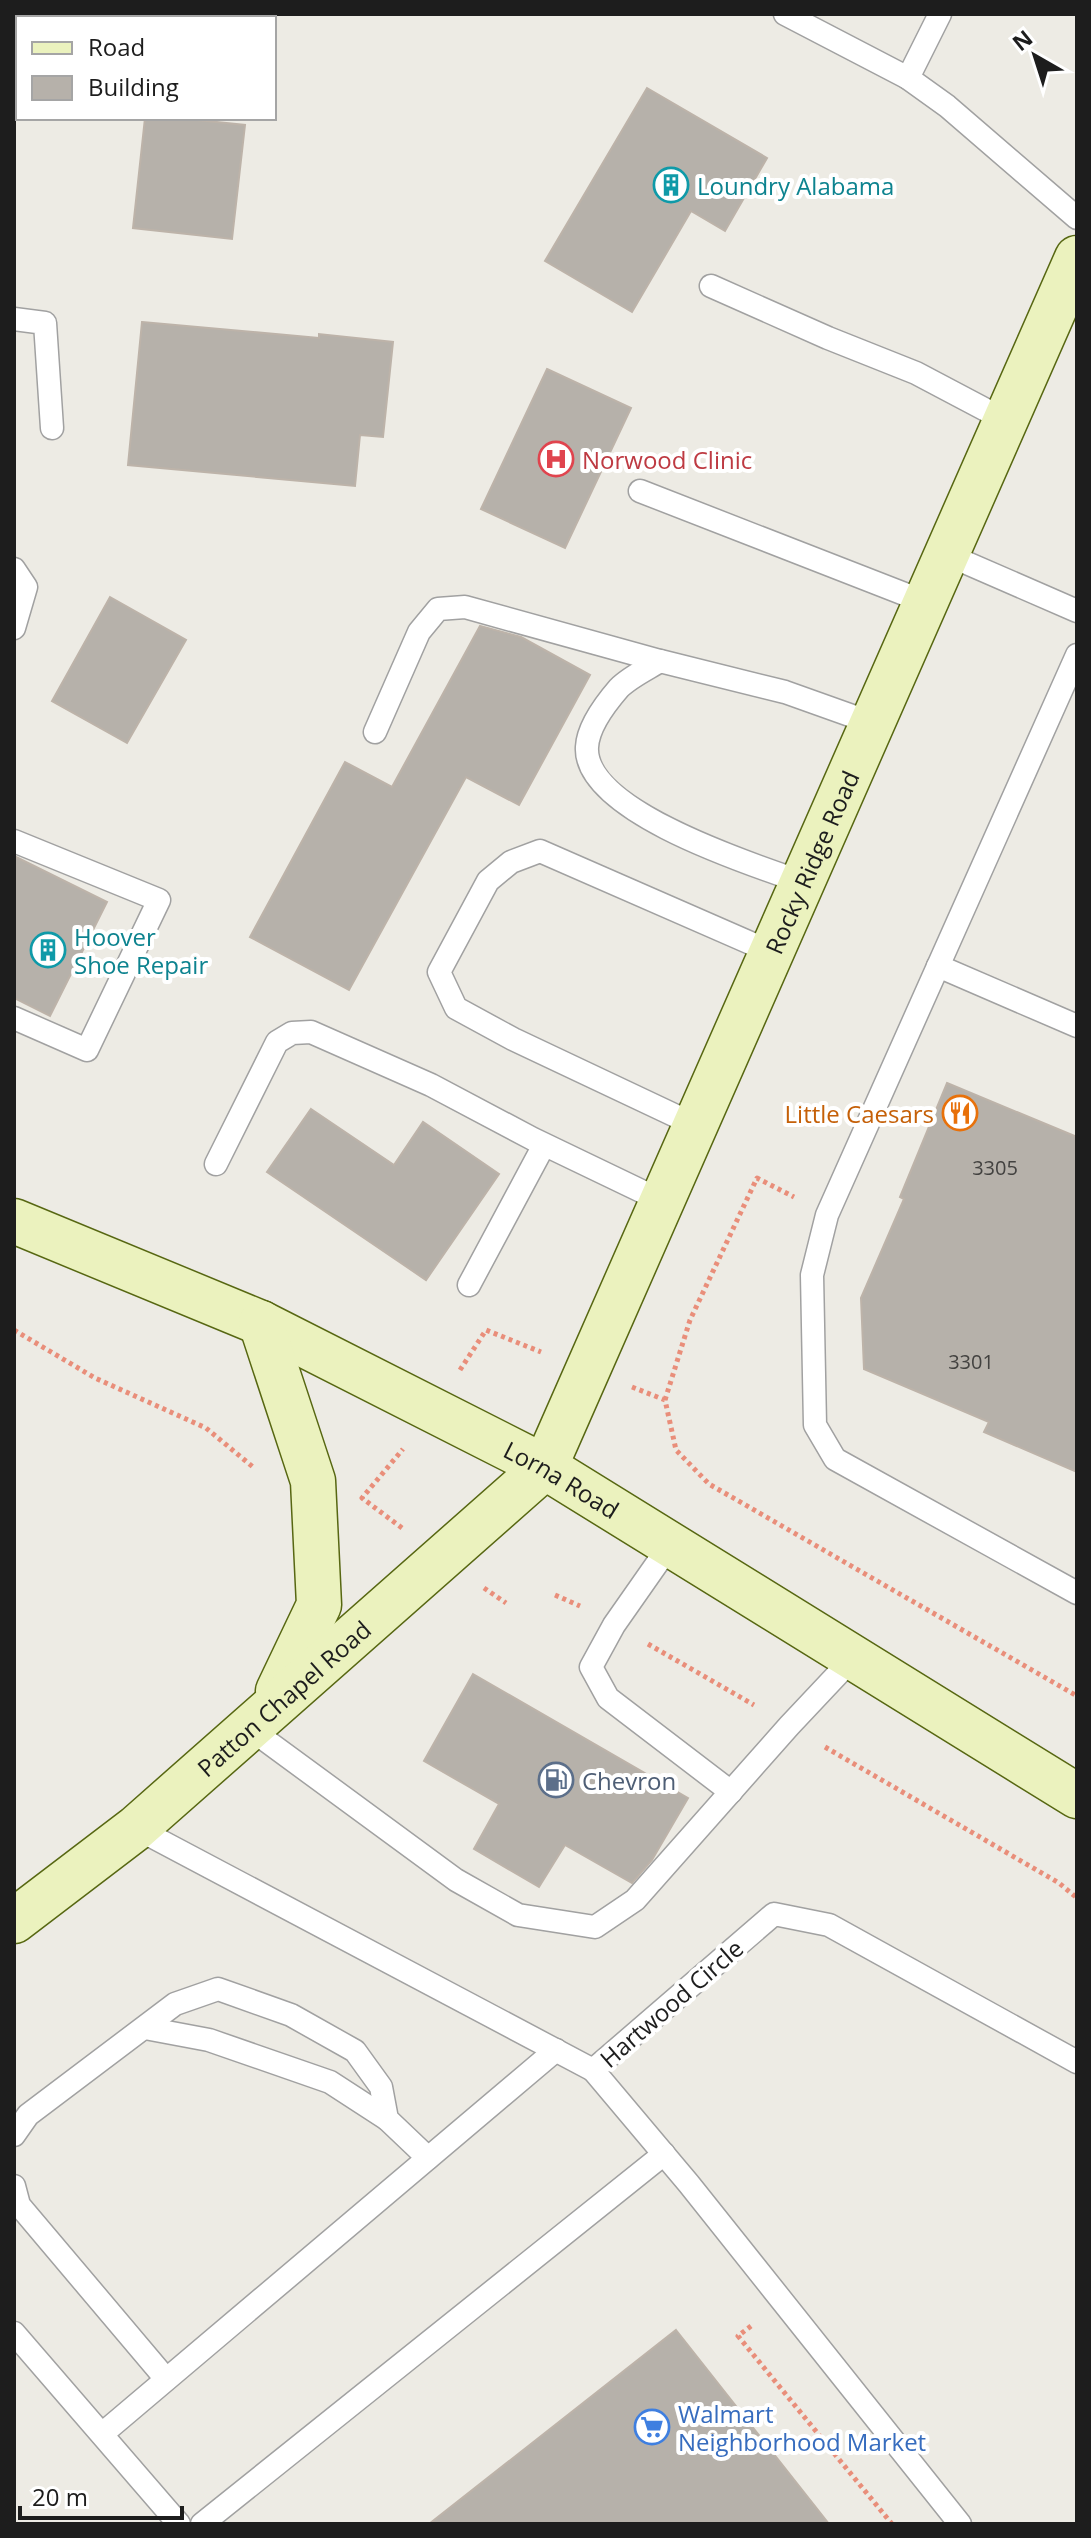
<svg xmlns="http://www.w3.org/2000/svg" width="1091" height="2538" font-family="'Open Sans',sans-serif">
<rect width="100%" height="100%" fill="#edebe4"/>
<g fill="#b6b1aa" stroke="#bdb3a9" stroke-width="2">
<polygon points="647,88 767,158 725,231 691,211 632,312 545,261"/>
<polygon points="145,118 178,118 245,125 232,239 133,228"/>
<polygon points="142,322 319,338 319,334 393,342 383,437 360,435 355,486 128,465"/>
<polygon points="547,369 631,408 565,548 481,509"/>
<polygon points="110,597 186,640 127,743 52,701"/>
<polygon points="480,626 521,637 590,675 519,805 466,777 349,990 250,937 345,762 392,787"/>
<polygon points="14,856 107,902 50,1016 14,998"/>
<polygon points="947,1083 1077,1137 1077,1472 984,1432 989,1422 864,1369 861,1298 904,1199 900,1197"/>
<polygon points="311,1109 394,1165 423,1122 499,1174 426,1280 267,1172"/>
<polygon points="473,1674 688,1798 652,1860 632,1883 565,1845 539,1887 474,1849 499,1804 424,1761"/>
<polygon points="676,2330 829,2524 429,2524"/>
</g>
<g fill="none" stroke-linecap="round" stroke-linejoin="round">
<g stroke="#a1a1a1" stroke-width="25">
<g id="lane">
<polyline points="785,14 908,78 947,106 1077,218"/>
<polyline points="908,78 940,14"/>
<polyline points="711,286 828,338 916,373 1005,420"/>
<polyline points="14,319 45,323 52,428"/>
<polyline points="640,491 925,602"/>
<polyline points="946,554 1077,611"/>
<polyline points="14,569 26,587 14,628"/>
<polyline points="1077,655 827,1215 812,1275 815,1425 835,1459 1077,1593"/>
<polyline points="375,732 419,632 438,609 465,607 660,661"/>
<polyline points="14,841 159,900 87,1050 14,1018"/>
<path d="M802,882C753,865 583,811 587,747C588,726 606,703 619,688C630,677 647,669 660,661L785,692L872,723"/>
<polyline points="938,966 1077,1026"/>
<polyline points="695,1125 513,1039 456,1008 439,972 488,881 511,862 540,851 771,952"/>
<polyline points="216,1164 277,1042 292,1033 311,1032 431,1085 533,1139 662,1201"/>
<polyline points="469,1285 544,1145"/>
<polyline points="670,1545 614,1625 591,1667 608,1698 731,1792"/>
<polyline points="249,1728 456,1880 518,1915 595,1927 635,1900 789,1726 853,1658"/>
<polyline points="136,1828 593,2070 774,1914 829,1925 1077,2062"/>
<polyline points="145,2028 209,2040 330,2082 387,2119"/>
<polyline points="593,2070 689,2184 960,2524"/>
<polyline points="14,2135 28,2115 175,2004 218,1989 291,2015 355,2051 381,2087 387,2119 428,2158"/>
<polyline points="14,2186 19,2205 166,2379"/>
<polyline points="14,2333 179,2524"/>
<polyline points="102,2434 556,2050"/>
<polyline points="202,2524 664,2154"/>
</g>
</g>
<g stroke="#576712" stroke-width="47">
<g id="secondary">
<path id="s1" d="M14,1221L261,1323L545,1467L1077,1796"/>
<polyline points="261,1323 313,1481 319,1605 278,1691"/>
<path id="s2" d="M14,1921L136,1828L545,1467L1077,258"/>
</g>
</g>
<g stroke="#e98e7a" stroke-width="5" stroke-dasharray="4 4" stroke-linecap="butt">
<polyline points="14,1330 95,1378 206,1428 253,1467"/>
<polyline points="460,1370 486,1330 541,1352"/>
<polyline points="632,1387 665,1400 676,1450 709,1484 1077,1696"/>
<polyline points="665,1400 690,1320 757,1178 794,1197"/>
<polyline points="402,1528 362,1498 403,1449"/>
<polyline points="484,1588 506,1603"/>
<polyline points="555,1595 580,1606"/>
<polyline points="648,1644 754,1705"/>
<polyline points="825,1747 1059,1883 1077,1898"/>
<polyline points="751,2326 738,2336 892,2524"/>
</g>
<use href="#lane" stroke="#fff" stroke-width="22"/>
<use href="#secondary" stroke="#ebf2be" stroke-width="44"/>
</g>
<defs>
<g id="building-ring" transform="scale(1.8)"><circle r="9.5" fill="#fff" stroke="#0f9aa8" stroke-width="1.5"/><path d="M-4-6H4V6H1V3H-1V6H-4ZM-2.5-4.3h1.7v1.8h-1.7ZM.8-4.3h1.7v1.8H.8ZM-2.5-1h1.7V.8h-1.7ZM.8-1h1.7V.8H.8Z" fill="#0f9aa8"/></g>
<g id="hospital-ring" transform="scale(1.8)"><circle r="9.5" fill="#fff" stroke="#e0444e" stroke-width="1.5"/><path d="M-5-5h3v3.5h4V-5h3V5h-3V1.5h-4V5h-3Z" fill="#e0444e"/></g>
<g id="restaurant-ring" transform="scale(1.8)"><circle r="9.5" fill="#fff" stroke="#e8710a" stroke-width="1.5"/><path d="M-5-6h1v4h1v-4h1v4h1v-4h1v5L-1.5 .5V6h-2V.5L-5-1ZM5-6V6H3V1.5H1.5Q1.5-4 5-6Z" fill="#e8710a"/></g>
<g id="fuel-ring" transform="scale(1.8)"><circle r="9.5" fill="#fff" stroke="#5c6f8a" stroke-width="1.5"/><path d="M-5.5-6h7V0h2V4h1.3V-2.5L3-4.5l.8-.8L6-3V5H2.5V1h-1V6h-7ZM-4.2-4.7v3.2H.2V-4.7Z" fill="#5c6f8a"/></g>
<g id="supermarket-ring" transform="scale(1.8)"><circle r="9.5" fill="#fff" stroke="#3f7fe0" stroke-width="1.5"/><path d="M-6-5.5h2.5l.6 2H6L4.5 2H-2.5L-4.4-4H-6ZM-1.5 3.2a1.3 1.3 0 1 0 .1 0ZM3 3.2a1.3 1.3 0 1 0 .1 0Z" fill="#3f7fe0"/></g>
</defs>
<g fill-rule="evenodd">
<use href="#building-ring" x="671" y="185"/>
<use href="#hospital-ring" x="556" y="459"/>
<use href="#building-ring" x="48" y="950"/>
<use href="#restaurant-ring" x="960" y="1113"/>
<use href="#fuel-ring" x="556" y="1780"/>
<use href="#supermarket-ring" x="652" y="2427"/>
</g>
<g text-anchor="middle" dominant-baseline="central" stroke-width="8" stroke-linejoin="round" paint-order="stroke">
<g font-size="20" fill="#434240">
<text x="995" y="1167">3305</text>
<text x="971" y="1361">3301</text>
</g>
<g font-size="24" fill="#0d838f" stroke="#fff" text-anchor="start">
<text x="697" y="185">Loundry Alabama</text>
<text x="74" y="936">Hoover<tspan x="74" dy="28">Shoe Repair</tspan></text>
</g>
<g font-size="24" fill="#be3a42" stroke="#fff" text-anchor="start">
<text x="582" y="459">Norwood Clinic</text>
</g>
<g font-size="24" fill="#1d1d1d" stroke="#fff">
<text stroke="none"><textPath href="#s2" startOffset="1360">Rocky Ridge Road</textPath></text>
<text stroke="none"><textPath href="#s1" startOffset="606">Lorna Road</textPath></text>
<text stroke="none"><textPath href="#s2" startOffset="350">Patton Chapel Road</textPath></text>
<text transform="translate(671 2003) rotate(-41)">Hartwood Circle</text>
</g>
<g font-size="24" fill="#c56008" stroke="#fff" text-anchor="end">
<text x="934" y="1113">Little Caesars</text>
</g>
<g font-size="24" fill="#4e5e75" stroke="#fff" text-anchor="start">
<text x="582" y="1780">Chevron</text>
</g>
<g font-size="24" fill="#366cbe" stroke="#fff" text-anchor="start">
<text x="678" y="2413">Walmart<tspan x="678" dy="28">Neighborhood Market</tspan></text>
</g>
</g>
<rect width="1091" height="2538" fill="none" stroke="#1d1d1d" stroke-width="32"/>
<rect x="16" y="16" width="260" height="104" fill="#ffffff" stroke="#a5a5a5" stroke-width="2"/>
<rect x="32" y="42" width="40" height="12" fill="#ebf2be" stroke="#a5a5a5" stroke-width="2"/>
<text x="88" y="56" font-size="24" fill="#1d1d1d">Road</text>
<rect x="32" y="76" width="40" height="24" fill="#b6b1aa" stroke="#a5a5a5" stroke-width="2"/>
<text x="88" y="96" font-size="24" fill="#1d1d1d">Building</text>
<g transform="translate(1035 56) rotate(321)" stroke="#ffffff" stroke-width="6" paint-order="stroke">
<path d="M0-6L14 30L0 20L-14 30Z" fill="#1d1d1d"/>
<text y="-12" font-size="22" font-weight="bold" text-anchor="middle" fill="#1d1d1d">N</text>
</g>
<path d="M20 2506v12h162v-12" fill="none" stroke="#1d1d1d" stroke-width="4"/>
<text x="32" y="2506" font-size="24" fill="#1d1d1d" stroke="#ffffff" stroke-width="6" paint-order="stroke">20 m</text>
</svg>
